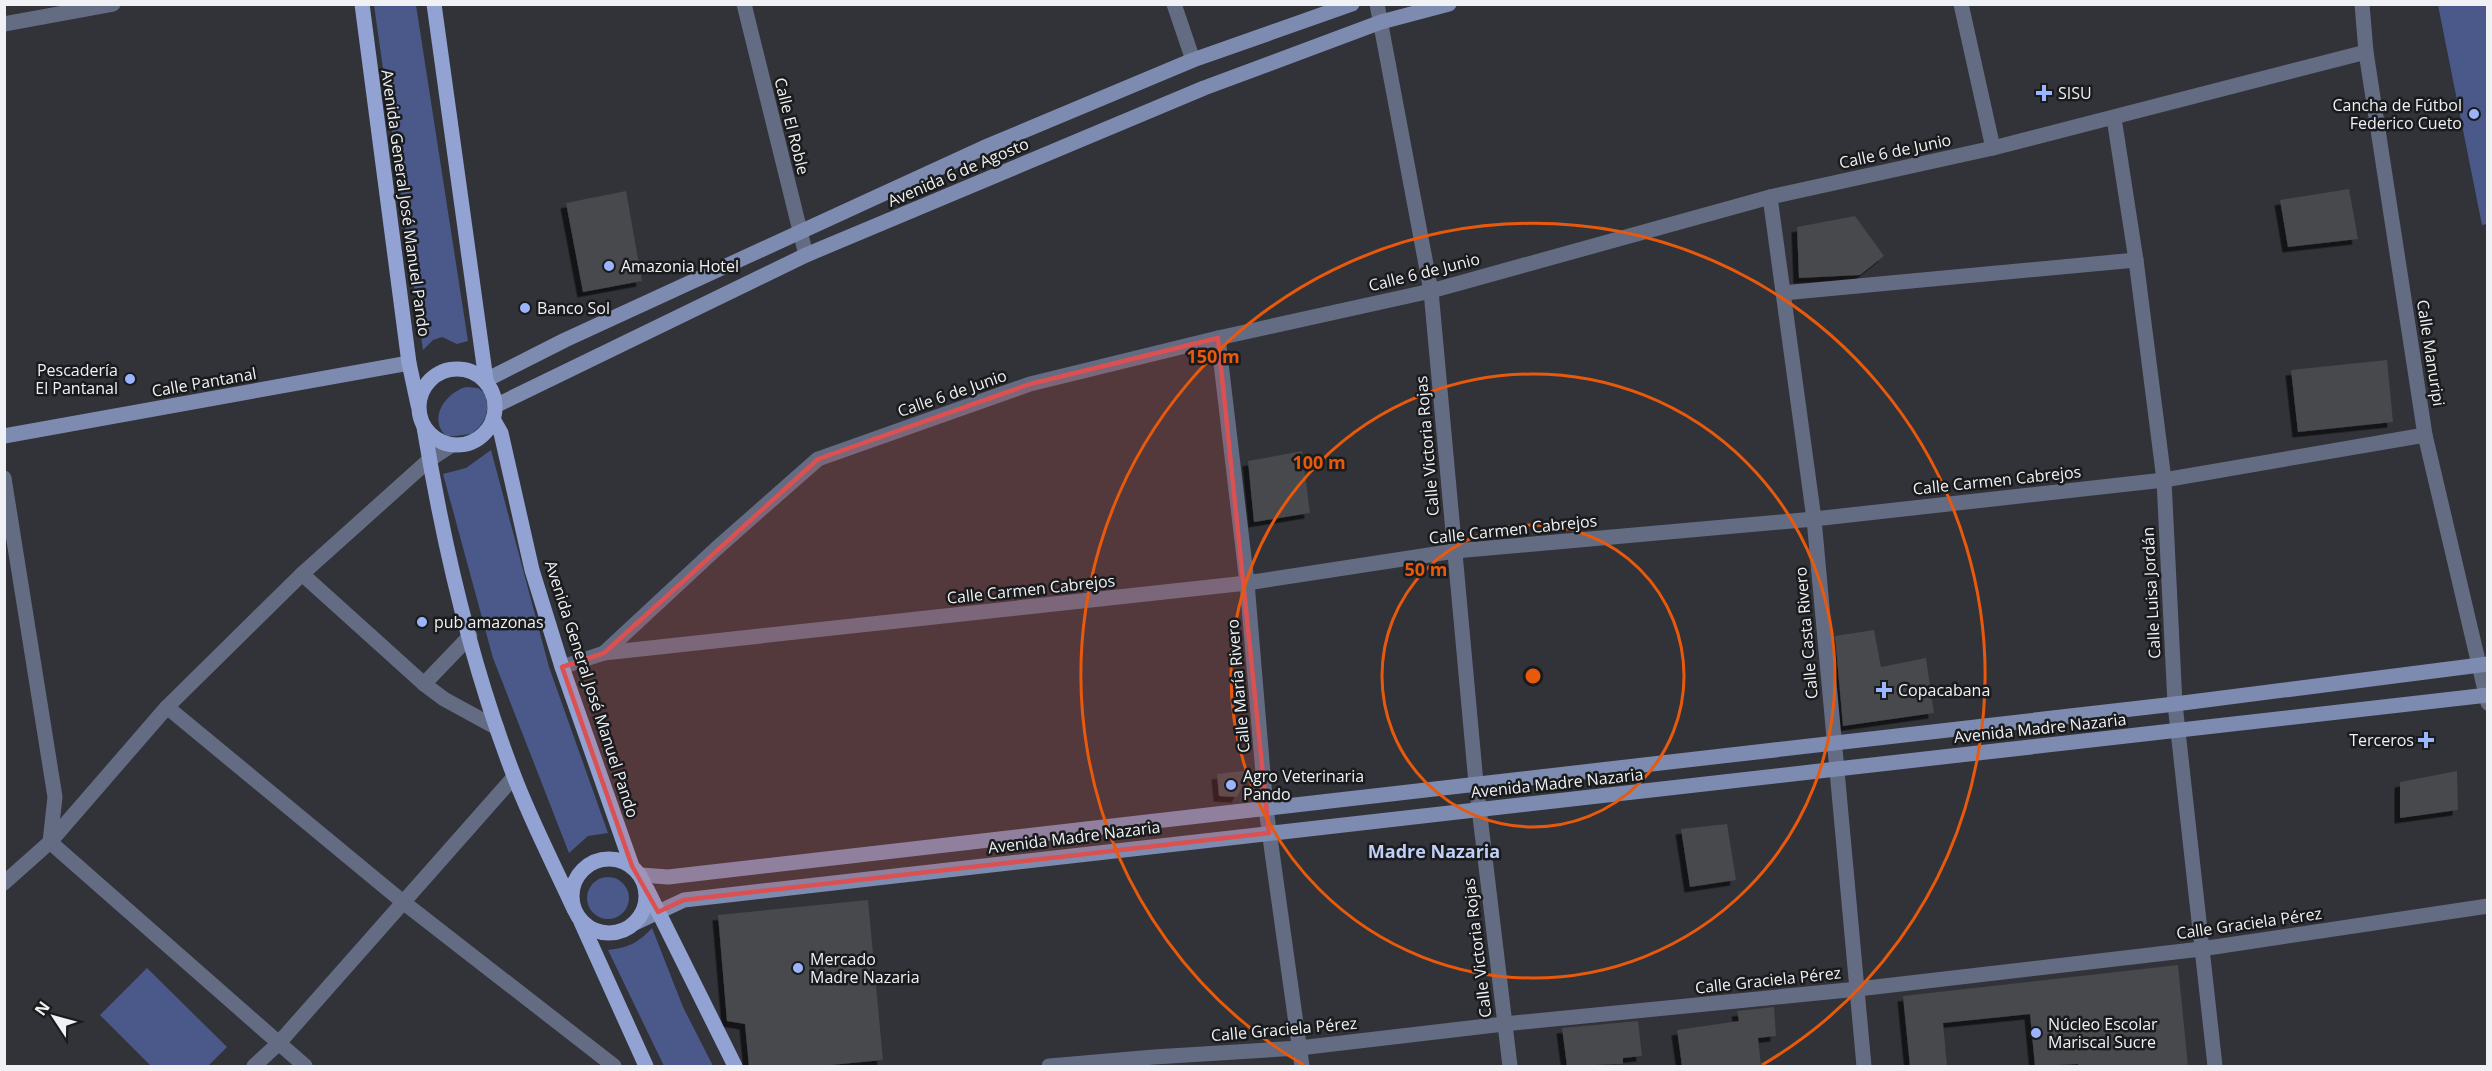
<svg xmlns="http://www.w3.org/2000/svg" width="2492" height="1071" font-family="'Open Sans',sans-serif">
<defs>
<filter id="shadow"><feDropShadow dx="-5.5" dy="5.5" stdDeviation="0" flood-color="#0009"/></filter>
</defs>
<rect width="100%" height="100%" fill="#313338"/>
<g fill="#4a5989">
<polygon points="374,5 416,5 468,341 457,344 442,337 433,340 423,350"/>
<polygon points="2438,5 2487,5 2487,224 2482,225"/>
<path d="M466,387L478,388L485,393C490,411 486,423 471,434L447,437C427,419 445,393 466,387Z"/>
<polygon points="491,450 549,667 608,833 588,836 569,853 493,658 443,474 466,468"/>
<circle cx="608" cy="898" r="21"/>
<path d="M652,928L683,1007L713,1066H664L608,950C628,948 638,943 652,928Z"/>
<polygon points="147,968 227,1047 208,1066 151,1066 100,1015"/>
</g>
<g fill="#46484d" filter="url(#shadow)">
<polygon points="2349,189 2358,239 2288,247 2280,200"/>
<polygon points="626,191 642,281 583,292 566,203"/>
<polygon points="1855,216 1884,256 1860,275 1799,278 1797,227"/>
<polygon points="2387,360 2393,422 2298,432 2291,370"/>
<polygon points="1302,451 1310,513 1254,522 1248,461"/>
<polygon points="1874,630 1881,667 1926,658 1934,713 1843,726 1835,636"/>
<polygon points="1251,770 1237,797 1219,796 1217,774"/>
<polygon points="2457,771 2458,810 2400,818 2400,782"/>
<polygon points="1727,824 1736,880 1690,887 1681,829"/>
<polygon points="868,900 883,1060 820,1066 749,1066 745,1024 727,1021 718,915"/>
<polygon points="2178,965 2188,1066 2078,1066 2078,1064 2035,1066 2030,1014 1943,1023 1947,1066 1910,1066 1903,996"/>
<polygon points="1774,1007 1776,1036 1758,1038 1761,1066 1682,1066 1677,1030 1739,1021 1737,1011"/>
<polygon points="1638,1021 1642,1056 1623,1058 1623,1064 1567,1066 1562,1028"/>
</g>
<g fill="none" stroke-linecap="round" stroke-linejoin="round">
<g stroke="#646c84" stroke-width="15">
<polyline points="744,4 806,255"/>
<polyline points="1174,4 1193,60"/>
<polyline points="1377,4 1431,291 1476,783 1510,1066"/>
<polyline points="1961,4 1993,148"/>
<polyline points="2362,4 2366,52 2425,435 2488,703"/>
<polyline points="4,24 113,4"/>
<polyline points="2114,118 2136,260 2164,480 2175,704 2215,1066"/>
<polyline points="1770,197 1814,519 1864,1066"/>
<polyline points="1783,293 2136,260"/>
<polyline points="1218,338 1247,583 1266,809 1302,1066"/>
<polyline points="4,478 55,797 50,842 305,1066"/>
<polyline points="302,574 424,684 444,699 497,728"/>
<polyline points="604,653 1247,583 1455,551 1814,519 2164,480 2425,435"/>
<polyline points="562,667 604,653 717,548 818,459 1030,384 1218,338 1431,291 1770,197 1993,148 2366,52"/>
<polyline points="424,684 470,636"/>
<polyline points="167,707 403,902 614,1066"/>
<polyline points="4,883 50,842 167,707 302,574 429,460 452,445"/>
<polyline points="254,1066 278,1044 514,777"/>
<polyline points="1049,1066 1154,1057 1299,1048 1504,1024 1858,989 2201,949 2488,906"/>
</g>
<g stroke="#7e8bb1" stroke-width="15">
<polyline points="486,380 565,340 983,148 1193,60 1352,4"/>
<polyline points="495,406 806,255 1204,88 1381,22 1449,4"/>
<polyline points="4,436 409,363"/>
<polyline points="641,875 668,877 2175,704 2488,664"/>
<polyline points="635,923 684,900 2488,695"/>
</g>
<g stroke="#92a3d3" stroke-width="15">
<polyline points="362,4 409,363 418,405"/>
<polyline points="434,4 486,380"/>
<circle cx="457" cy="407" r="38"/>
<polyline points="493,419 501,433 532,570 562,667 632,866"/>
<path d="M424,427C443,543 472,667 514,776C531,821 554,865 574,909"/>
<circle cx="609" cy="896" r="37"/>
<polyline points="647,889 735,1066"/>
<polyline points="581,922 646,1066"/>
</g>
</g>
<path fill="#db5051" fill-opacity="0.2" stroke="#db5051" stroke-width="4.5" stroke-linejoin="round" d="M1218,338L1269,833L684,900L658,912L632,866L562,667L604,653L818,459L1030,384Z"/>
<g fill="none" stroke="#e8590c" stroke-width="3">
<circle cx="1533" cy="676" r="151"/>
<circle cx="1533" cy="676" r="302"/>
<path d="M1304 1065A452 452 0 1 1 1762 1065"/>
</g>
<g fill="#9cb4fd" stroke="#1a1b1d" stroke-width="2">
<path d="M2041 84h6v6h6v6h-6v6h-6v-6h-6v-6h6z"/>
<circle cx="2474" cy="114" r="6"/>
<circle cx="609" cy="266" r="6"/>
<circle cx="525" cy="308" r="6"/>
<circle cx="130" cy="379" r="6"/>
<circle cx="422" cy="622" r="6"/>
<path d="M1881 681h6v6h6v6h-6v6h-6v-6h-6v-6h6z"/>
<path d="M2423 731h6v6h6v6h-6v6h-6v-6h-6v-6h6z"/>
<circle cx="1231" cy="785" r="6"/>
<circle cx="798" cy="968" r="6"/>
<circle cx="2036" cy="1033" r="6"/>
</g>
<g text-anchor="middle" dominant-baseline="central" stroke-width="5" stroke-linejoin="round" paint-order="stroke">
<g font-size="16" fill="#eff1f4" stroke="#1a1b1d" text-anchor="start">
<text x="2058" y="93">SISU</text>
<text x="2462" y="105" text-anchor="end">Cancha de Fútbol<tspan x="2462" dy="18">Federico Cueto</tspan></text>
<text x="621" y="266">Amazonia Hotel</text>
<text x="537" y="308">Banco Sol</text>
<text x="118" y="370" text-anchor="end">Pescadería<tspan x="118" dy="18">El Pantanal</tspan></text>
<text x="434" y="622">pub amazonas</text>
<text x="1898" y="690">Copacabana</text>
<text x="2414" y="740" text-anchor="end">Terceros</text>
<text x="1243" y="776">Agro Veterinaria<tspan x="1243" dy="18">Pando</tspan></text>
<text x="810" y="959">Mercado<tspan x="810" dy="18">Madre Nazaria</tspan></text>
<text x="2048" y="1024">Núcleo Escolar<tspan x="2048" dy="18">Mariscal Sucre</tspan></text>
</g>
<g font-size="16" fill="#eff1f4" stroke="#1a1b1d">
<text transform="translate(792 126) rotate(76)">Calle El Roble</text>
<text transform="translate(1895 151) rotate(-12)">Calle 6 de Junio</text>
<text transform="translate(958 172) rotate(-23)">Avenida 6 de Agosto</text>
<text transform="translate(406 203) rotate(82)">Avenida General José Manuel Pando</text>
<text transform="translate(1424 272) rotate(-14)">Calle 6 de Junio</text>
<text transform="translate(2431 353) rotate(81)">Calle Manuripi</text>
<text transform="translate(204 382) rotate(-10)">Calle Pantanal</text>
<text transform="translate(952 393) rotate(-19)">Calle 6 de Junio</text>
<text transform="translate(1427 446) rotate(-95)">Calle Victoria Rojas</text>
<text transform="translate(1997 480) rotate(-6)">Calle Carmen Cabrejos</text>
<text transform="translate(1513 529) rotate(-6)">Calle Carmen Cabrejos</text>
<text transform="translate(1031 589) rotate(-6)">Calle Carmen Cabrejos</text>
<text transform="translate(2151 593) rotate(-93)">Calle Luisa Jordán</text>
<text transform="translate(1806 633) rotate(-95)">Calle Casta Rivero</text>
<text transform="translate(1238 686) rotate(-95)">Calle María Rivero</text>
<text transform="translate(592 689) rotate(72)">Avenida General José Manuel Pando</text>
<text transform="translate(2040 728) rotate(-6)">Avenida Madre Nazaria</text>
<text transform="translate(1557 783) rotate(-6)">Avenida Madre Nazaria</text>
<text transform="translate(1074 837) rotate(-7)">Avenida Madre Nazaria</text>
<text transform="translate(2249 923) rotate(-8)">Calle Graciela Pérez</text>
<text transform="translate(1477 948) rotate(-97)">Calle Victoria Rojas</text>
<text transform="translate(1768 980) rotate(-6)">Calle Graciela Pérez</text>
<text transform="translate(1284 1029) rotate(-5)">Calle Graciela Pérez</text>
</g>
<g font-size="18" font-weight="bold" fill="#c0cff8" stroke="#1a1b1d">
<text x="1434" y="851">Madre Nazaria</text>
</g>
</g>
<circle cx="1533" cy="676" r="9" fill="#e8590c" stroke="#1a1b1d" stroke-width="3"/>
<g font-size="18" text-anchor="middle" font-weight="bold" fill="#e8590c" stroke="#1a1b1d" stroke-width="5" stroke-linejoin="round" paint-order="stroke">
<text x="1213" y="363">150 m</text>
<text x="1319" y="469">100 m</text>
<text x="1426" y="576">50 m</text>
</g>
<rect width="2492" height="1071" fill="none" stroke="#eff1f4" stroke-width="12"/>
<g transform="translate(54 1017) rotate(306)" stroke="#1a1b1d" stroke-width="4.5" paint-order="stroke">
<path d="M0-4.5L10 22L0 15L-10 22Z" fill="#eff1f4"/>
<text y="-9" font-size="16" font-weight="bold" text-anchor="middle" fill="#eff1f4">N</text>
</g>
</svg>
